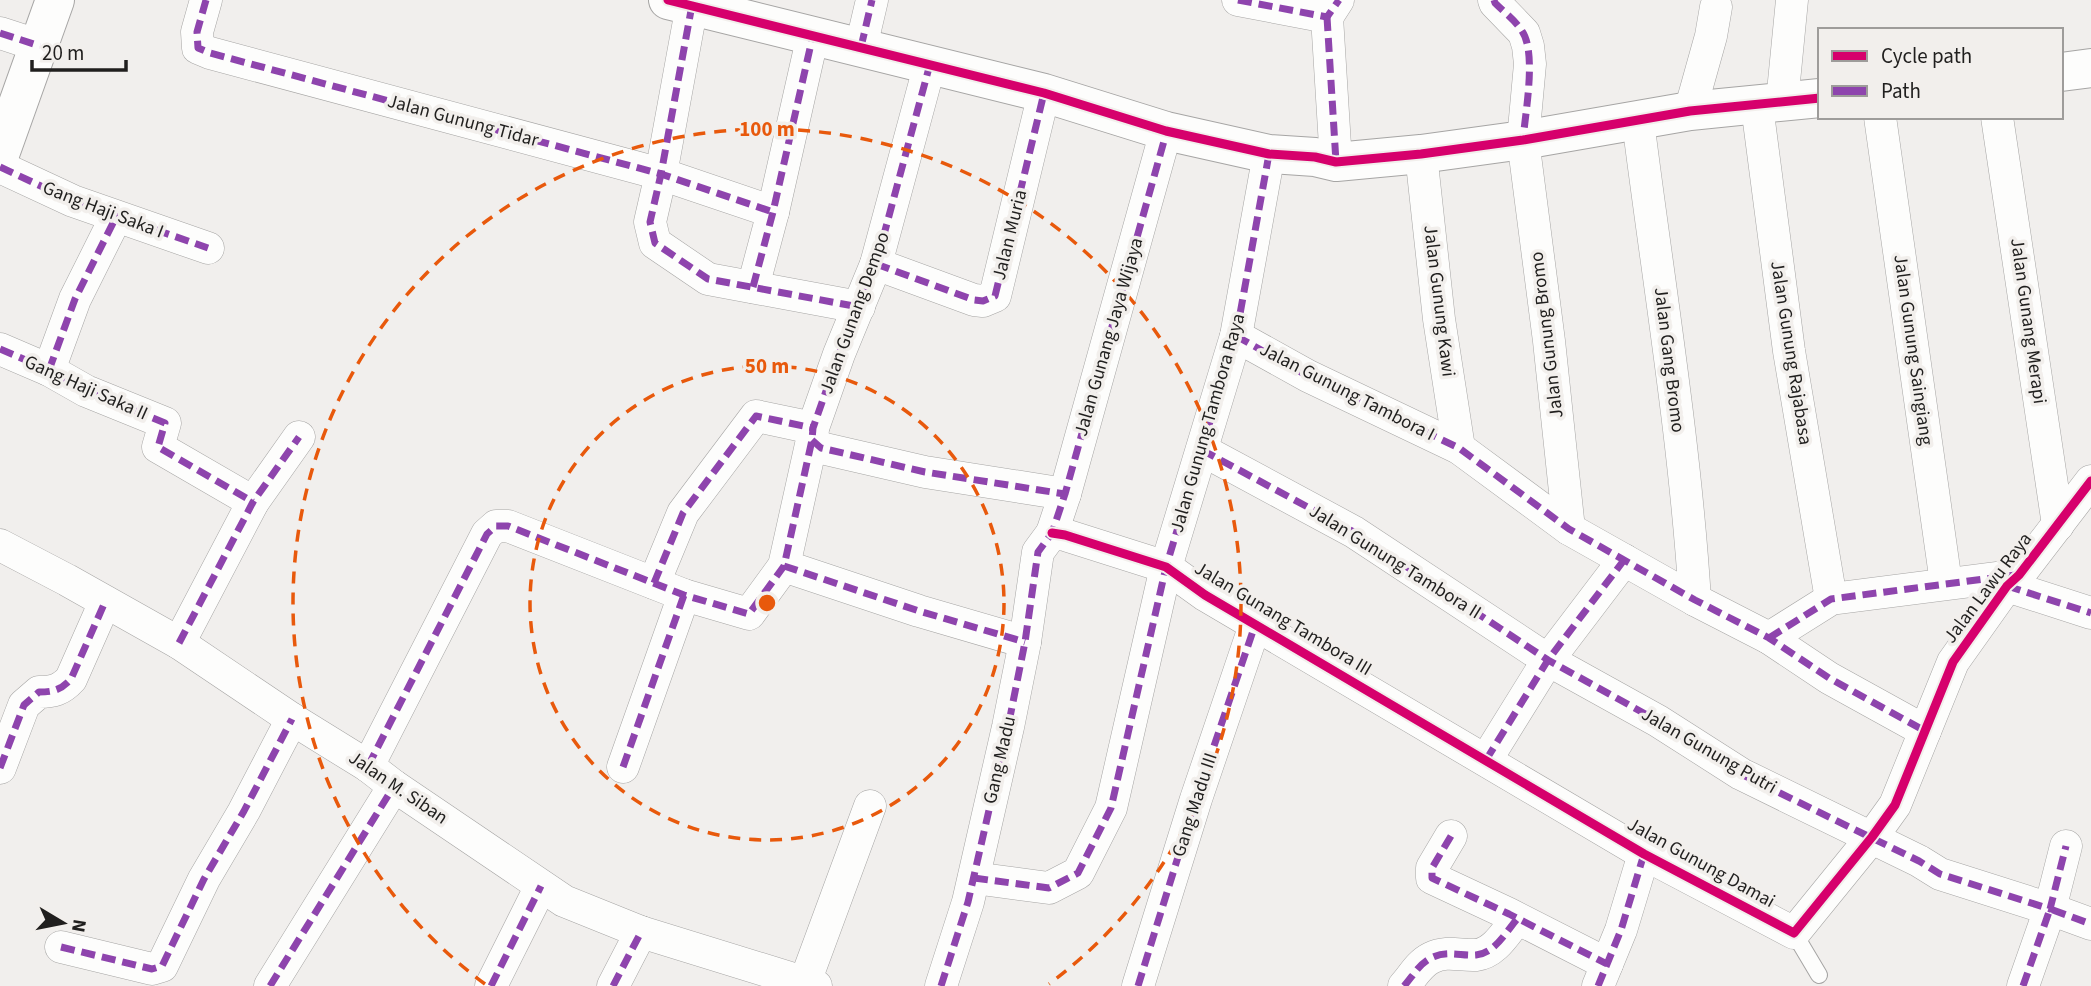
<svg xmlns="http://www.w3.org/2000/svg" width="2091" height="986" font-family="'Source Sans 3',sans-serif">
<rect width="100%" height="100%" fill="#f1efed"/>
<g fill="none" stroke-linecap="round" stroke-linejoin="round">
<g stroke="#a6a5a4" stroke-width="18">
<polyline id="lane" points="1794,933 1819,975"/>
</g>
<g stroke="#a6a5a4" stroke-width="33">
<g id="street">
<polyline points="206,0 197,32 198,48 210,53 661,174 773,212"/>
<polyline points="1238,0 1327,17 1338,0"/>
<polyline points="1494,0 1495,3 1524,33 1528,46 1530,64 1523,140 1549,341 1569,529"/>
<polyline points="692,5 661,174 650,222 655,243 708,279 859,307"/>
<polyline points="1327,17 1336,162"/>
<polyline points="0,33 40,46"/>
<polyline points="861,47 872,0"/>
<polyline points="1782,102 1792,0"/>
<polyline points="1757,106 1789,351 1831,599"/>
<polyline points="1690,111 1711,36 1716,7"/>
<polyline points="1880,117 1946,583"/>
<polyline points="1997,117 2058,525"/>
<path d="M1638,121C1658,280 1685,439 1695,600"/>
<polyline points="1421,154 1439,319 1459,448"/>
<polyline points="0,167 73,201 208,248"/>
<polyline points="876,264 974,300 983,301 995,296 1044,93"/>
<polyline points="753,287 773,212 813,35"/>
<polyline points="1236,336 1308,376 1459,448 1569,529 1695,600 1769,638 1829,678 1925,731"/>
<polyline points="0,349 49,370 86,391 165,423 158,447 253,502"/>
<polyline points="49,370 75,299 116,217"/>
<polyline points="812,440 821,448 925,472 1065,494"/>
<polyline points="1202,450 1354,532 1548,660 1658,721 1741,774 1919,861 1940,874 2050,909 2066,846"/>
<polyline points="1052,533 1065,535 1166,567 1205,595 1644,854 1794,933 1872,837 1895,805 1953,662 2007,586 2019,575 2091,481"/>
<polyline points="0,545 67,580 179,643 292,719 368,766 394,786 564,901 641,932 816,986"/>
<polyline points="784,566 919,611 1025,642"/>
<polyline points="654,583 683,513 756,416 813,428"/>
<polyline points="2007,586 2091,613"/>
<polyline points="1769,638 1831,599 2019,575"/>
<polyline points="179,643 253,502 299,437"/>
<polyline points="1486,760 1548,660 1624,560"/>
<polyline points="368,766 487,534 496,526 508,526 684,595 749,614 784,566 812,440 813,428 839,354 876,264 930,64"/>
<polyline points="623,767 684,595"/>
<path d="M0,768L24,705L39,692C53,692 61,690 71,679L105,602"/>
<polyline points="1451,836 1432,868 1432,878 1509,914 1607,964"/>
<polyline points="974,878 1049,888 1078,873 1111,808 1166,567 1236,336 1269,154"/>
<polyline points="61,947 152,969 162,966 204,879 244,811 292,719"/>
<polyline points="805,982 870,806"/>
<polyline points="270,986 394,786"/>
<polyline points="491,986 541,886"/>
<polyline points="613,986 641,932"/>
<polyline points="941,986 968,902 1008,727 1025,642 1038,552 1052,533 1065,494 1166,131"/>
<polyline points="1138,986 1196,799 1255,625"/>
<path d="M1404,986C1413,976 1419,964 1431,958C1447,950 1460,956 1476,955C1495,953 1506,932 1517,919"/>
<polyline points="1598,986 1621,930 1644,854"/>
<polyline points="2023,986 2050,909 2091,924"/>
</g>
</g>
<g stroke="#a6a5a4" stroke-width="40">
<g id="secondary">
<polyline points="668,0 1044,93 1166,131 1269,154 1315,157 1336,162 1421,154 1523,140 1690,111 1820,98"/>
<polyline points="2061,72 2091,68"/>
<polyline points="0,154 55,0"/>
</g>
</g>
<use href="#lane" stroke="#fdfdfc" stroke-width="16"/>
<use href="#street" stroke="#fdfdfc" stroke-width="32"/>
<use href="#secondary" stroke="#fdfdfc" stroke-width="38"/>
<g stroke="#8e44ad" stroke-width="7" stroke-dasharray="14 7" stroke-linecap="butt">
<polyline points="206,0 197,32 198,48 210,53 661,174 773,212"/>
<polyline points="1238,0 1327,17 1339,0"/>
<path d="M1494,0L1495,3C1504,12 1515,20 1522,31C1537,53 1525,114 1523,140"/>
<polyline points="692,5 661,174 650,222 655,243 708,279 859,307"/>
<polyline points="1327,17 1336,162"/>
<polyline points="0,33 40,46"/>
<polyline points="861,47 872,0"/>
<polyline points="0,167 73,201 208,248"/>
<polyline points="876,264 974,300 983,301 995,296 1044,93"/>
<polyline points="753,287 773,212 813,35"/>
<polyline points="1236,336 1308,376 1459,448 1569,529 1695,600 1769,638 1829,678 1925,731"/>
<polyline points="0,349 49,370 86,391 165,423 158,447 253,502"/>
<polyline points="49,370 75,299 116,217"/>
<polyline points="812,440 821,448 925,472 1065,494"/>
<polyline points="1202,450 1354,532 1548,660 1658,721 1741,774 1919,861 1940,874 2050,909 2066,846"/>
<polyline points="784,566 919,611 1025,642"/>
<polyline points="654,583 683,513 756,416 813,428"/>
<polyline points="2007,586 2091,613"/>
<polyline points="1769,638 1831,599 2015,575"/>
<polyline points="179,643 253,502 299,437"/>
<polyline points="1486,760 1548,660 1624,560"/>
<polyline points="368,766 487,534 496,526 508,526 684,595 749,614 784,566 812,440 813,428 839,354 876,264 930,64"/>
<polyline points="623,767 684,595"/>
<path d="M0,768L24,705L39,692C53,692 61,690 71,679L105,602"/>
<polyline points="1451,836 1432,868 1432,878 1509,914 1607,964"/>
<polyline points="974,878 1049,888 1078,873 1111,808 1166,567 1236,336 1269,154"/>
<polyline points="61,947 152,969 162,966 204,879 244,811 292,719"/>
<polyline points="270,986 394,786"/>
<polyline points="491,986 541,886"/>
<polyline points="613,986 641,932"/>
<polyline points="941,986 968,902 1008,727 1025,642 1038,552 1052,533 1065,494 1164,141"/>
<polyline points="1138,986 1196,799 1255,625"/>
<path d="M1404,986C1413,976 1419,964 1431,958C1447,950 1460,956 1476,955C1495,953 1506,932 1517,919"/>
<polyline points="1598,986 1621,930 1644,854"/>
<polyline points="2023,986 2050,909 2091,924"/>
</g>
<g stroke="#f2efec" stroke-width="13">
<g id="cycleway">
<polyline points="668,0 1044,93 1166,131 1269,154 1315,157 1336,162 1421,154 1523,140 1690,111 1820,98"/>
<polyline points="1052,533 1065,535 1166,567 1205,595 1644,854 1794,933 1872,837 1895,805 1953,662 2007,586 2019,575 2091,481"/>
</g>
</g>
<use href="#cycleway" stroke="#d6006c" stroke-width="9"/>
</g>
<g fill="none" stroke="#e8590c" stroke-width="3.5" stroke-dasharray="12 9">
<circle cx="767" cy="603" r="237"/>
<path d="M485 984A474 474 0 1 1 1049 984"/>
</g>
<g text-anchor="middle" dominant-baseline="central" stroke-width="7" stroke-linejoin="round" paint-order="stroke">
<g font-size="19" fill="#201f1e" stroke="#f2efec">
<text transform="translate(463 121) rotate(15)">Jalan Gunung Tidar</text>
<text transform="translate(103 210) rotate(21)">Gang Haji Saka I</text>
<text transform="translate(1010 235) rotate(-76)">Jalan Muria</text>
<text transform="translate(1439 301) rotate(83)">Jalan Gunung Kawi</text>
<text transform="translate(855 313) rotate(-70)">Jalan Gunang Dempo</text>
<text transform="translate(2028 321) rotate(82)">Jalan Gunang Merapi</text>
<text transform="translate(1547 335) rotate(-97)">Jalan Gunung Bromo</text>
<text transform="translate(1109 337) rotate(-74)">Jalan Gunang Jaya Wijaya</text>
<text transform="translate(1913 350) rotate(82)">Jalan Gunung Saingiang</text>
<text transform="translate(1791 353) rotate(81)">Jalan Gunung Rajabasa</text>
<text transform="translate(1669 360) rotate(83)">Jalan Gang Bromo</text>
<text transform="translate(86 388) rotate(24)">Gang Haji Saka II</text>
<text transform="translate(1347 392) rotate(27)">Jalan Gunung Tambora I</text>
<text transform="translate(1208 423) rotate(-74)">Jalan Gunung Tambora Raya</text>
<text transform="translate(1395 562) rotate(32)">Jalan Gunung Tambora II</text>
<text transform="translate(1988 588) rotate(-53)">Jalan Lawu Raya</text>
<text transform="translate(1283 619) rotate(31)">Jalan Gunang Tambora III</text>
<text transform="translate(1709 751) rotate(30)">Jalan Gunung Putri</text>
<text transform="translate(1000 760) rotate(-77)">Gang Madu</text>
<text transform="translate(398 788) rotate(34)">Jalan M. Siban</text>
<text transform="translate(1195 805) rotate(-72)">Gang Madu III</text>
<text transform="translate(1701 863) rotate(29)">Jalan Gunung Damai</text>
</g>
</g>
<circle cx="767" cy="603" r="10" fill="#e8590c" stroke="#f2efec" stroke-width="3.5"/>
<g font-size="21" text-anchor="middle" font-weight="bold" fill="#e8590c" stroke="#f2efec" stroke-width="7" stroke-linejoin="round" paint-order="stroke">
<text x="767" y="136">100 m</text>
<text x="767" y="373">50 m</text>
</g>
<rect x="1818" y="28" width="245" height="91" fill="#f2efec" stroke="#9e9c9a" stroke-width="2"/>
<rect x="1832" y="51" width="35" height="10" fill="#d6006c" stroke="#9e9c9a" stroke-width="2"/>
<text x="1881" y="63" font-size="21" fill="#201f1e">Cycle path</text>
<rect x="1832" y="86" width="35" height="10" fill="#8e44ad" stroke="#9e9c9a" stroke-width="2"/>
<text x="1881" y="98" font-size="21" fill="#201f1e">Path</text>
<g transform="translate(63 923) rotate(100)" stroke="#f2efec" stroke-width="5" paint-order="stroke">
<path d="M0-5L12 26L0 18L-12 26Z" fill="#201f1e"/>
<text y="-10" font-size="19" font-weight="bold" text-anchor="middle" fill="#201f1e">N</text>
</g>
<path d="M32 60v10h94v-10" fill="none" stroke="#201f1e" stroke-width="3.5"/>
<text x="42" y="60" font-size="21" fill="#201f1e" stroke="#f2efec" stroke-width="5" paint-order="stroke">20 m</text>
</svg>
